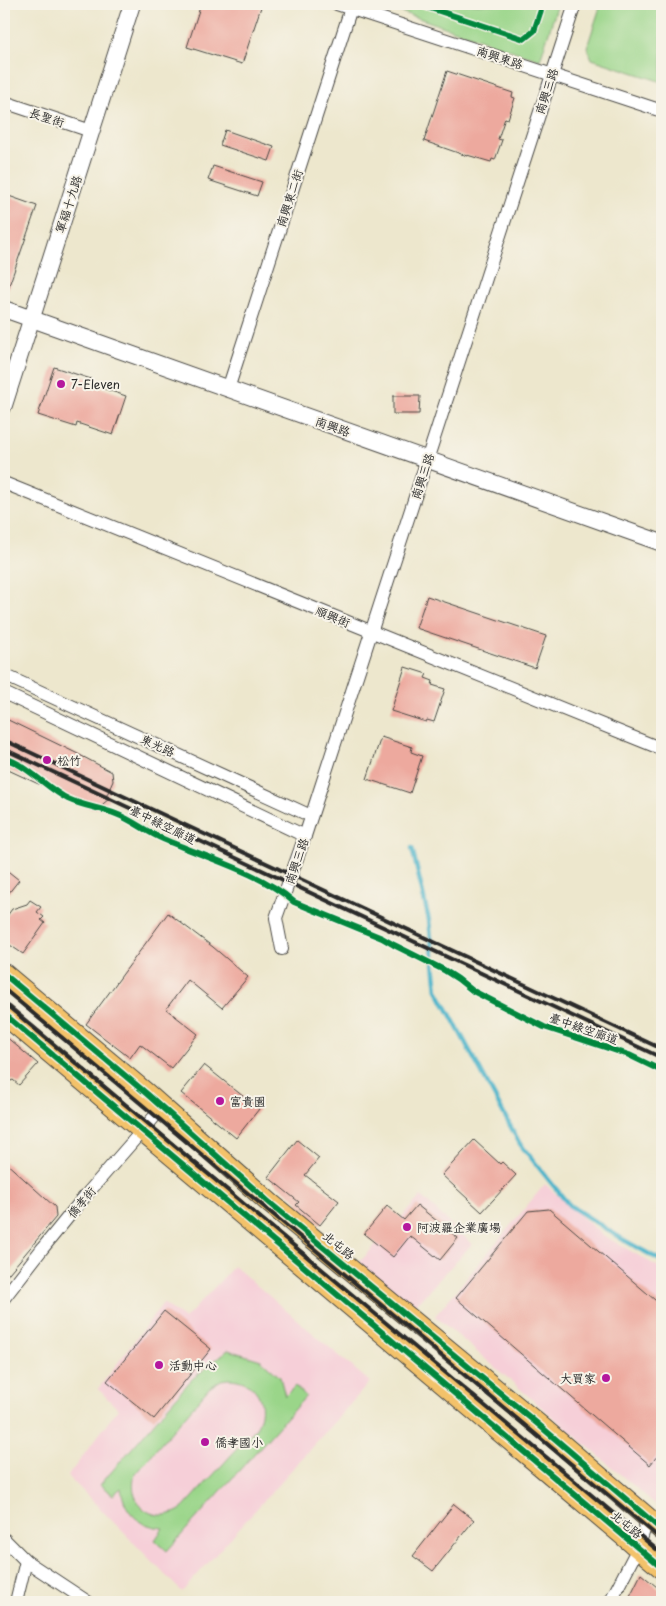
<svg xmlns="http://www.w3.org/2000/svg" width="666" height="1606" font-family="'Playpen Sans','LXGW WenKai TC',sans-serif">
<rect width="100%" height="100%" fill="#f7f3e8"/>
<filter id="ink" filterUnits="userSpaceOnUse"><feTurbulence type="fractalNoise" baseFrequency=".02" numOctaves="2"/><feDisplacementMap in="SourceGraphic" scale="10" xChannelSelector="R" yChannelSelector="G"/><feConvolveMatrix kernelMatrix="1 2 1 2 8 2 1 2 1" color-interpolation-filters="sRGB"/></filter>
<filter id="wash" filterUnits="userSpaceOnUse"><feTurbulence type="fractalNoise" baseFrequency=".0096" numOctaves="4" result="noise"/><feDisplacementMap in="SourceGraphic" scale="20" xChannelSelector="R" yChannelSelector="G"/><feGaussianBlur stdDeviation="1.12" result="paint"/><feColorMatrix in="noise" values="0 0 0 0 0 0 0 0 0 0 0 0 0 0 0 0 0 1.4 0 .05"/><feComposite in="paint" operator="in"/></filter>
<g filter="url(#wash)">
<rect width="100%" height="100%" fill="#ede7cd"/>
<g fill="#f6cfd8">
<polygon points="545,1184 601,1234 662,1269 662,1510 435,1316"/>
<polygon points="421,1196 472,1244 408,1313 357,1265"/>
<polygon points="234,1266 370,1382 182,1592 68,1476 118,1409 98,1389 163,1303 185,1319"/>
</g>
<g fill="#9ad589" stroke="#62805a" fill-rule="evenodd">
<polygon points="378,4 558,4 540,60"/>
<polygon points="601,4 662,4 662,82 592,59 587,47"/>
<path d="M228,1350L261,1360L280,1377L285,1396L295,1386L306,1396L167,1551L155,1540L163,1528C138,1526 124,1512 121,1488L113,1495L100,1485L191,1380ZM228,1379C256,1379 270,1403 256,1428L183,1508C156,1527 126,1506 135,1474L209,1388L221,1380Z"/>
</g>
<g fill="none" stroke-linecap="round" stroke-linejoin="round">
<polyline stroke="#4cb4ca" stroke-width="4.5" points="412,848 429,920 437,990 520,1144 569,1205 622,1239 662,1261"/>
</g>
<g id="blocks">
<g fill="#eda99e">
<polygon points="201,4 262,4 242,64 187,47"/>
<polygon points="447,71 513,93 512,97 515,98 508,119 505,118 498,139 502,140 495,160 492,159 491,162 467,155 467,156 424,141"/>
<polygon points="225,130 274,147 269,161 220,145"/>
<polygon points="213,166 262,182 257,196 208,180"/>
<polygon points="6,195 37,206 5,297 4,296 4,202"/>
<polygon points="54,367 91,379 90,384 126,396 113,435 77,423 76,427 38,415"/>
<polygon points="393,396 420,396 419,414 393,414"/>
<polygon points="427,596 546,636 535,668 416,628"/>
<polygon points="405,667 427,674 425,678 433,681 432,685 445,689 434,722 427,720 426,722 391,711"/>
<polygon points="4,718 76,753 112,772 113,781 106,797 109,799 98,808 90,808 4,768"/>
<polygon points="381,737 412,747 411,752 422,756 410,793 367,779"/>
<polygon points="4,868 19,880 4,899"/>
<polygon points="30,900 41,907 37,912 44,917 41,920 45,923 23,954 4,941 4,920 12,909 27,904"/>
<polygon points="168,913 213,947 248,977 222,1008 188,980 166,1009 198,1034 171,1068 140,1044 130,1058 86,1024"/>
<polygon points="4,1035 38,1064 19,1085 13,1080 11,1081 10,1080 4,1088"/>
<polygon points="204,1065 259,1109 236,1138 181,1093"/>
<polygon points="297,1140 319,1158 305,1175 339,1201 320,1225 296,1205 299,1202 268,1177"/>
<polygon points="474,1140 500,1164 502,1162 516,1175 482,1212 442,1175"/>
<polygon points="4,1161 55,1207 56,1217 4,1279"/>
<polygon points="417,1205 458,1238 440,1260 410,1236 393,1257 364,1234 387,1206 404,1220"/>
<polygon points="549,1209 662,1306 662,1450 650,1465 456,1298 528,1211"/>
<polygon points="164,1311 211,1349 154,1419 107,1381"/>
<polygon points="454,1504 474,1520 433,1571 413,1556"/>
<polygon points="641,1574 662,1591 662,1602 627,1602"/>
</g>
</g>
</g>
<g filter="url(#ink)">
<use href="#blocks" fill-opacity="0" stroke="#484743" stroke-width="1"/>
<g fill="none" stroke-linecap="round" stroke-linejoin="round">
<g stroke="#484743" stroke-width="14">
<g id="minor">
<polyline points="337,4 662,111"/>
<polyline points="4,102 91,131"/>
<polyline points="228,389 351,8"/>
<polyline points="4,483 662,749"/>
<polyline points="4,675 311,816"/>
<polyline points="4,693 305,836"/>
<polyline points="282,949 276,918 305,836 575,4"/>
<polyline points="4,1298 42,1249 86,1195 162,1108"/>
<polyline points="4,1539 26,1561 88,1602"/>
<polyline points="16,1602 26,1561"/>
<polyline points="610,1602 638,1548 648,1518"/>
</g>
</g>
<g stroke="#484743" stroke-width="18">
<g id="tertiary">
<polyline points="4,309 662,543"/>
<polyline points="4,405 132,4"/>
</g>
</g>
<g stroke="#484743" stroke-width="22">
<g id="primary">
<polyline points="4,974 147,1094 271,1204 539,1425 662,1530"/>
<polyline points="4,1014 662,1568"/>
</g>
</g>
<use href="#minor" stroke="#fff" stroke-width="12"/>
<use href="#tertiary" stroke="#fff" stroke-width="16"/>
<use href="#primary" stroke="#f3c26a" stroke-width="20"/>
<g stroke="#2b2b2b" stroke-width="4">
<polyline points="4,740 662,1049"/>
<polyline points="4,749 662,1058"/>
<polyline points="4,989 662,1540"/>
<polyline points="4,1003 662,1554"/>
</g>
<g stroke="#f7f3e8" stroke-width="9">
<g id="cycleway">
<polyline points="418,4 524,39 534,31 543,4"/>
<path d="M4,758C28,765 46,788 68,799C83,806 100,808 116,814C133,820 146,832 163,839C204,857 260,872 294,902L382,938L394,945L444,970L458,979L473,991L544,1027L629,1055L662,1071"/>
<polyline points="4,974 147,1094 271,1204 539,1425 662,1530"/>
<polyline points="4,1014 662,1568"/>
</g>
</g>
<use href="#cycleway" stroke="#00873e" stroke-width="6"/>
</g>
</g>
<g fill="#b5179e" stroke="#f7f3e8" stroke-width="2">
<circle cx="61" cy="384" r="5"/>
<circle cx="47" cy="760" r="5"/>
<circle cx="220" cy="1101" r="5"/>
<circle cx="407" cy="1227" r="5"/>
<circle cx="159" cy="1365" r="5"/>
<circle cx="606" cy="1378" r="5"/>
<circle cx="205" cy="1442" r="5"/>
</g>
<g text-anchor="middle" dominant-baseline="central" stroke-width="4" stroke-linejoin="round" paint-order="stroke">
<g font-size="12" fill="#2b2b2b" stroke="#f7f3e8">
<text transform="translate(500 57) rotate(18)">南興東路</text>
<text transform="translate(546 91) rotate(-72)">南興三路</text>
<text transform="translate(47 117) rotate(18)">長聖街</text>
<text transform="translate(289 198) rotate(-72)">南興東二街</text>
<text transform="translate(68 204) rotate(-72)">軍福十九路</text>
<text transform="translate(333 426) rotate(19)">南興路</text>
<text transform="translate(422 476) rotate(-72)">南興三路</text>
<text transform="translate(333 616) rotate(22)">順興街</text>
<text transform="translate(158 745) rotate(25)">東光路</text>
<text transform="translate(163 824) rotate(26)">臺中綠空廊道</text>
<text transform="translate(296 861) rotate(-71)">南興三路</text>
<text transform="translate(584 1028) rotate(19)">臺中綠空廊道</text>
<text transform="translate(81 1202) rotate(-50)">僑孝街</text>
<text transform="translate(339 1245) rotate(40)">北屯路</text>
<text transform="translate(627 1524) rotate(40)">北屯路</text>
</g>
<g font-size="12" fill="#2b2b2b" stroke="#f7f3e8" text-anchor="start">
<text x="71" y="384">7-Eleven</text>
<text x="57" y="760">松竹</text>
<text x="230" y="1101">富貴園</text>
<text x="417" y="1227">阿波羅企業廣場</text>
<text x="169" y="1365">活動中心</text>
<text x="596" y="1378" text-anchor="end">大買家</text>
<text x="215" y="1442">僑孝國小</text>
</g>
</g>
<rect width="666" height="1606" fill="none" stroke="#f7f3e8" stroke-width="20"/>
</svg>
